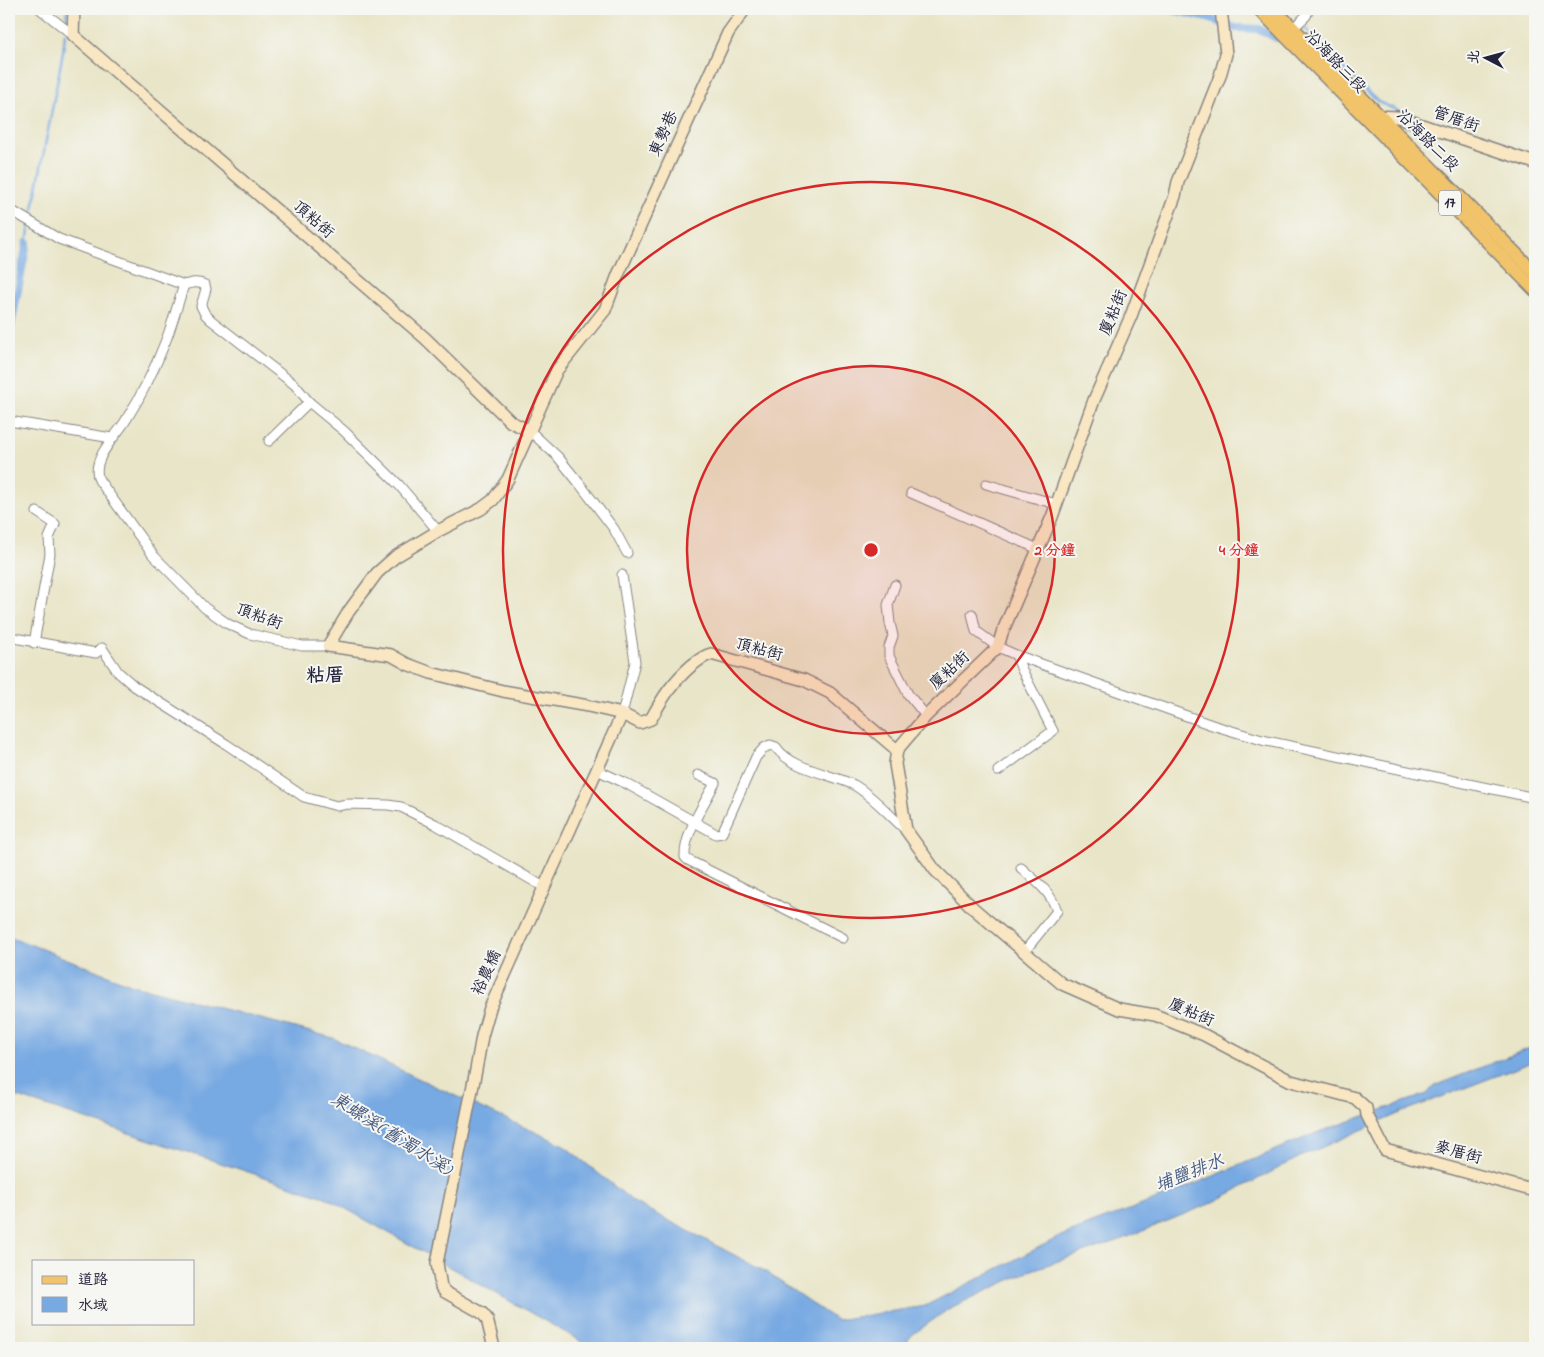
<svg xmlns="http://www.w3.org/2000/svg" width="1544" height="1357" font-family="'Indie Flower','LXGW WenKai TC',sans-serif">
<rect width="100%" height="100%" fill="#f6f6f2"/>
<filter id="ink" filterUnits="userSpaceOnUse"><feTurbulence type="fractalNoise" baseFrequency=".02" numOctaves="2"/><feDisplacementMap in="SourceGraphic" scale="10" xChannelSelector="R" yChannelSelector="G"/><feConvolveMatrix kernelMatrix="1 2 1 2 8 2 1 2 1" color-interpolation-filters="sRGB"/></filter>
<filter id="wash" filterUnits="userSpaceOnUse"><feTurbulence type="fractalNoise" baseFrequency=".0096" numOctaves="4" result="noise"/><feDisplacementMap in="SourceGraphic" scale="20" xChannelSelector="R" yChannelSelector="G"/><feGaussianBlur stdDeviation="1.12" result="paint"/><feColorMatrix in="noise" values="0 0 0 0 0 0 0 0 0 0 0 0 0 0 0 0 0 1.4 0 .05"/><feComposite in="paint" operator="in"/></filter>
<g filter="url(#wash)">
<rect width="100%" height="100%" fill="#e9e5c8"/>
<polygon fill="#77a9e2" stroke="#4c668e" points="9,936 133,985 333,1038 481,1108 562,1144 635,1203 763,1270 836,1320 925,1306 1061,1236 1173,1193 1319,1132 1427,1094 1434,1086 1535,1046 1535,1061 1405,1111 1302,1156 1212,1203 1123,1239 1029,1271 950,1308 912,1335 902,1348 593,1348 325,1197 9,1094"/>
<g fill="none" stroke-linecap="round" stroke-linejoin="round">
<g stroke="#77a9e2" stroke-width="2.5">
<polyline points="66,27 67,9"/>
<polyline points="1302,30 1306,29 1340,65 1378,102 1401,112"/>
<polyline points="1482,139 1535,157"/>
<polyline points="31,219 63,52 65,33"/>
<polyline points="27,243 30,224"/>
</g>
<g stroke="#77a9e2" stroke-width="8">
<polyline points="1168,9 1208,18 1235,28 1259,29 1276,38"/>
<polyline points="9,337 27,243"/>
</g>
</g>
</g>
<g filter="url(#ink)">
<g fill="none" stroke-linecap="round" stroke-linejoin="round">
<g stroke="#868482" stroke-width="11">
<g id="street">
<polyline points="40,9 73,35"/>
<polyline points="1290,31 1306,16 1309,9"/>
<path d="M9,209L59,239L184,285C191,283 198,281 205,285L206,289L201,306L205,314L211,320L295,385L309,402L344,431L399,485L438,531"/>
<path d="M184,285C178,303 173,322 166,340C156,366 141,396 126,420C116,437 90,459 99,480L153,555L205,608L228,624L250,634L302,646H328"/>
<polyline points="9,421 112,438"/>
<polyline points="530,431 558,457 579,483 614,529 627,553"/>
<polyline points="269,441 309,402"/>
<polyline points="986,484 1056,504"/>
<polyline points="911,493 1038,549"/>
<polyline points="622,575 635,662 622,714"/>
<polyline points="895,585 888,605 890,623 893,636 889,647 889,656 908,694 926,716"/>
<polyline points="972,614 976,631 998,647 1016,655 1212,725 1262,740 1535,798"/>
<polyline points="9,637 96,653 102,648 118,672 134,686 226,744 304,797 337,806 347,804 388,805 401,807 435,824 544,887"/>
<polyline points="34,643 50,554 49,538 55,524 37,512"/>
<path d="M597,770L627,784L716,834L722,833L756,757L764,748L770,745L776,747C790,769 832,774 854,785C873,796 890,816 906,830"/>
<polyline points="998,771 1053,731 1022,670 1016,655"/>
<path d="M698,775L715,783C704,804 684,834 685,857L688,860L843,938"/>
<path d="M1021,868C1036,881 1051,892 1057,911L1024,952"/>
</g>
</g>
<g stroke="#868482" stroke-width="14">
<g id="secondary">
<polyline points="74,9 73,35 425,338 511,422 530,431"/>
<path d="M745,9L728,33L618,275L605,310L557,370L508,479L493,500L481,509L438,531L395,557L377,573L349,611L328,646L391,655L407,664L431,673L503,691L588,706L622,714L640,723L651,719C663,697 672,683 691,666C698,661 703,656 711,654L804,680L830,693L897,750"/>
<polyline points="1221,9 1226,54 1220,76 1178,182 1175,196 1131,316 1094,400 1052,517 1002,633 998,647 926,716 897,750 895,764 906,830 935,870 973,908 1062,984 1119,1009 1155,1015 1204,1035 1291,1081 1355,1098 1366,1108 1367,1115 1385,1150 1535,1191"/>
<polyline points="1375,116 1398,117 1535,163"/>
<polyline points="494,1348 487,1319 482,1313 445,1292 441,1287 437,1263 476,1070 482,1036 490,1008 622,714"/>
</g>
</g>
<g stroke="#868482" stroke-width="15">
<g id="primary">
<polyline points="1259,9 1535,290"/>
<polyline points="1274,9 1535,273"/>
</g>
</g>
<use href="#street" stroke="#fff" stroke-width="9"/>
<use href="#secondary" stroke="#f9e7c3" stroke-width="11"/>
<use href="#primary" stroke="#f1c36a" stroke-width="12"/>
</g>
</g>
<circle cx="871" cy="550" r="184" fill="#d62828" fill-opacity=".12"/>
<g fill="none" stroke="#d62828" stroke-width="2.5">
<circle cx="871" cy="550" r="184"/>
<circle cx="871" cy="550" r="368"/>
</g>
<g text-anchor="middle" dominant-baseline="central" stroke-width="4" stroke-linejoin="round" paint-order="stroke">
<rect fill="#f6f6f2" stroke="#626272" stroke-width="1" x="1439" y="190.5" width="22" height="25" rx="4"/>
<g font-size="15" font-weight="bold" fill="#22223b">
<text x="1450" y="203">17</text>
</g>
<g font-size="16" fill="#22223b" stroke="#f6f6f2">
<text transform="translate(1335 62) rotate(46)">沿海路三段</text>
<text transform="translate(1456 120) rotate(19)">管厝街</text>
<text transform="translate(664 134) rotate(-66)">東勢巷</text>
<text transform="translate(1427 141) rotate(45)">沿海路二段</text>
<text transform="translate(313 220) rotate(41)">頂粘街</text>
<text transform="translate(1114 313) rotate(-68)">廈粘街</text>
<text transform="translate(259 617) rotate(20)">頂粘街</text>
<text transform="translate(759 650) rotate(15)">頂粘街</text>
<text transform="translate(950 671) rotate(-43)">廈粘街</text>
<text transform="translate(487 973) rotate(-66)">裕農橋</text>
<text transform="translate(1191 1013) rotate(23)">廈粘街</text>
<text transform="translate(1458 1153) rotate(15)">麥厝街</text>
</g>
<g font-size="18" font-style="italic" fill="#44587e" stroke="#f6f6f2">
<text transform="translate(391 1135) rotate(32)">東螺溪(舊濁水溪)</text>
<text transform="translate(1190 1174) rotate(-22)">埔鹽排水</text>
</g>
<g font-size="19" font-weight="bold" fill="#22223b" stroke="#f6f6f2">
<text x="325" y="676">粘厝</text>
</g>
</g>
<circle cx="871" cy="550" r="8" fill="#d62828" stroke="#f6f6f2" stroke-width="2.5"/>
<g font-size="15" text-anchor="middle" font-weight="bold" fill="#d62828" stroke="#f6f6f2" stroke-width="4" stroke-linejoin="round" paint-order="stroke">
<text x="1055" y="555">2 分鐘</text>
<text x="1239" y="555">4 分鐘</text>
</g>
<rect width="1544" height="1357" fill="none" stroke="#f6f6f2" stroke-width="30"/>
<rect x="32" y="1260" width="162" height="65" fill="#f6f6f2" stroke="#a1a1a9"/>
<rect x="42" y="1276" width="25" height="8" fill="#f1c36a" stroke="#a1a1a9"/>
<text x="78" y="1284" font-size="15" fill="#22223b">道路</text>
<rect x="42" y="1297" width="25" height="15" fill="#77a9e2" stroke="#a1a1a9"/>
<text x="78" y="1310" font-size="15" fill="#22223b">水域</text>
<g transform="translate(1486 58) rotate(276)" stroke="#f6f6f2" stroke-width="4" paint-order="stroke">
<path d="M0-4L9 19L0 12L-9 19Z" fill="#22223b"/>
<text y="-8" font-size="14" font-weight="bold" text-anchor="middle" fill="#22223b">北</text>
</g>
</svg>
